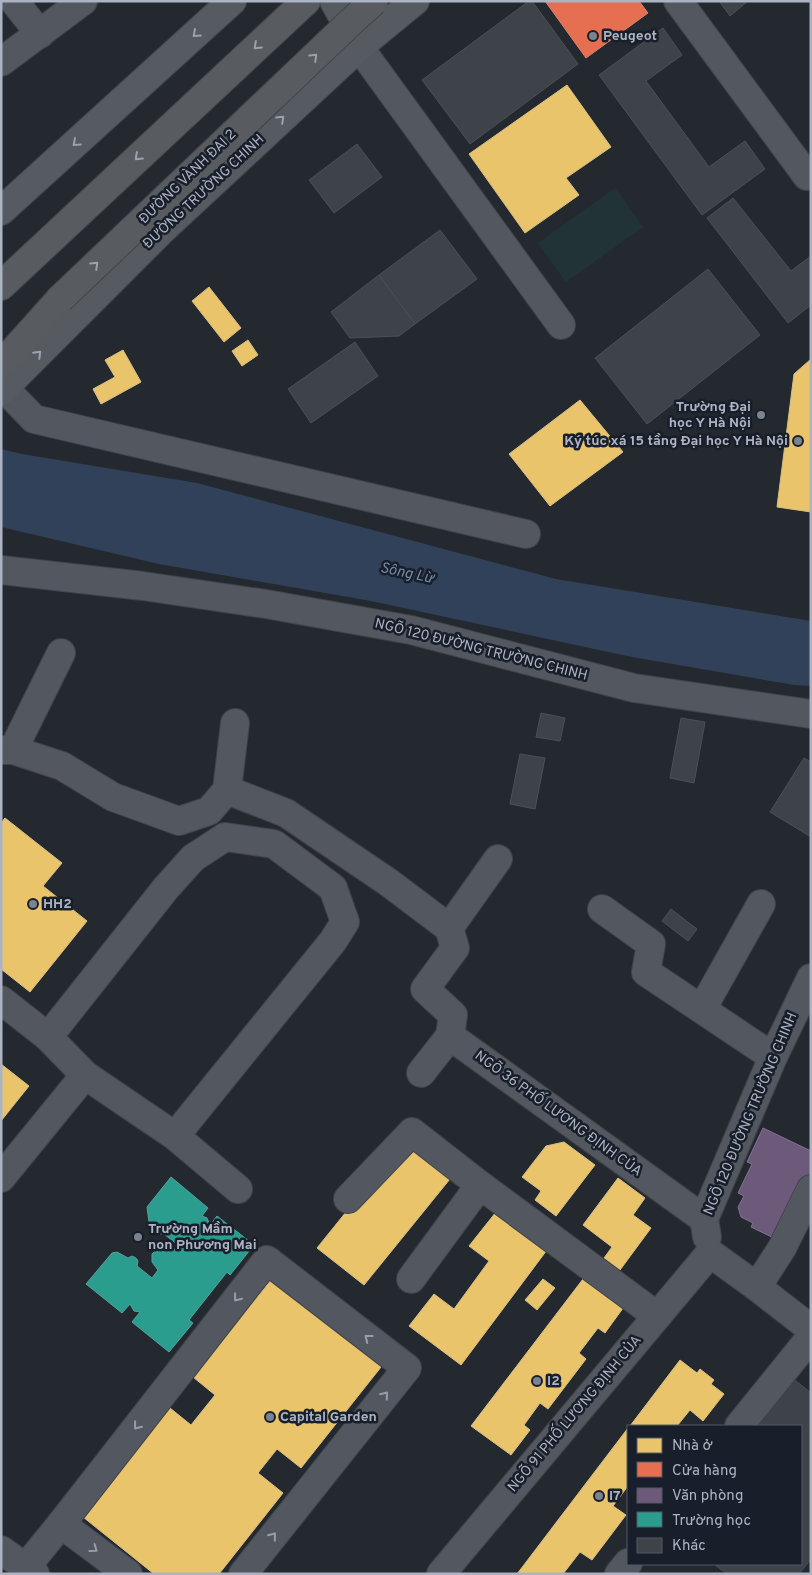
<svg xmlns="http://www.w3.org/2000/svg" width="812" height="1575" font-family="Overpass,sans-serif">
<rect width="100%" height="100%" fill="#242930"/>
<polygon fill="#223336" points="615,188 643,227 566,282 538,243"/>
<polygon fill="#314159" points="1,449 22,454 197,483 556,579 811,621 811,686 794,685 632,657 371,601 159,564 1,527"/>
<g fill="#e9c46a" stroke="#d7bf85">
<polygon points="567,85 611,147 566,178 579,195 525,233 469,154"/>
<polygon points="209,287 241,328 224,342 192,301"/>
<polygon points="248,340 258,355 242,366 232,351"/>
<polygon points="123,350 141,382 101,404 93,389 115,377 105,360"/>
<polygon points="811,359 811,512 777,507 794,374"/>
<polygon points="580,400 623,452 550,506 509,454"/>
<polygon points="5,818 62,863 43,886 87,921 30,992 1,969 1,823"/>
<polygon points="1,1064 29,1086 1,1121"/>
<polygon points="404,1140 450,1179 364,1285 317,1248"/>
<polygon points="564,1142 595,1165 556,1216 535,1200 541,1191 522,1177 546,1146"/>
<polygon points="618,1178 645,1198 633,1215 651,1228 620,1270 604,1258 612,1247 583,1225"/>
<polygon points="496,1212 547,1250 461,1365 409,1326 434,1294 454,1309 489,1261 469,1246"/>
<polygon points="279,1270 389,1357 301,1468 277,1449 258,1473 283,1493 219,1574 154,1574 83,1517 170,1408 191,1425 215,1395 193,1377"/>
<polygon points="543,1279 555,1288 537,1310 525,1300"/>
<polygon points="583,1279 602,1293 605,1288 626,1304 605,1333 598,1328 579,1353 586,1359 548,1409 540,1403 524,1425 530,1430 511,1455 471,1426"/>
<polygon points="680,1360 697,1373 700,1369 714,1380 711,1384 724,1394 703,1421 690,1410 677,1426 630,1426"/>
<polygon points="628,1428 628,1486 613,1506 626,1515 592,1560 580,1552 563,1574 517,1574"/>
</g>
<polygon fill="#e76f51" stroke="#d58473" points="545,1 639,1 648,13 586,58"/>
<polygon fill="#6d597a" stroke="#807490" points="763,1128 811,1151 811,1172 778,1240 751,1227 753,1223 741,1217 738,1207 744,1196 738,1193 752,1164 747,1162"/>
<polygon fill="#2a9d8f" stroke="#51a49f" points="171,1177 208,1208 202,1216 207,1218 210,1225 217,1216 254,1245 230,1275 227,1272 189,1320 193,1323 169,1352 132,1322 140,1312 134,1311 130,1304 122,1313 86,1284 112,1253 117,1252 128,1258 132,1256 136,1258 138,1261 137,1266 152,1278 158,1270 152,1262 152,1254 155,1251 162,1247 170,1248 173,1251 178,1245 164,1234 160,1234 156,1232 155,1227 149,1222 147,1207"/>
<g fill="#3e4249" stroke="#4b5058">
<polygon points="529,1 532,1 578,64 470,144 422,80"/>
<polygon points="719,1 748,1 730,16"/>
<polygon points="663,28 682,55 646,81 709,167 745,141 765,169 702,215 599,75"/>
<polygon points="357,144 382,177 334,213 309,180"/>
<polygon points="733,198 791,271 811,256 811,305 788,323 707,218"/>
<polygon points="440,230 477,279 415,324 379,275"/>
<polygon points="708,269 760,335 647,424 595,358"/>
<polygon points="379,275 415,324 399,336 350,338 331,312"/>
<polygon points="355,342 378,376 311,423 288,389"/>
<polygon points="541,713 565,718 560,741 536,737"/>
<polygon points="681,718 705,722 694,783 670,778"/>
<polygon points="520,754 545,758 535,809 510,804"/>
<polygon points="804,758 811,762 811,837 770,812"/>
<polygon points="671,909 697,929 688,941 662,921"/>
<polygon points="791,1377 811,1393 811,1559 799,1574 727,1574 714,1564 801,1564 801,1426 752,1426"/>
</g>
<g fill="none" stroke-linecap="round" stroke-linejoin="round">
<g stroke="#404349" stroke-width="30">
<g id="minor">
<polyline points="14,1 40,34"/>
<polyline points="678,1 807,176"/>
<polyline points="359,47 561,325"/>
<polyline points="1,62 83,1"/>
<polyline points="4,388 34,419 526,534"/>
<polyline points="1,570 143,586 266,604 411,630 634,688 811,714"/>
<polyline points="235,723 227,790 286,813 388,882 449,928 455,948 425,989 453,1015 450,1036"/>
<polyline points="1,750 13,750 62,766 113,797 179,821 209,811 227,790"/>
<polyline points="13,750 61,653"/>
<polyline points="602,909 651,944 646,972 773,1057"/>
<polyline points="449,928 498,859"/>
<polyline points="1,1000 48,1037"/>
<polyline points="702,1009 761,904"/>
<polyline points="450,1036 704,1219"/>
<polyline points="421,1073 450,1036"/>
<polyline points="175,1136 333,941 345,922 333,888 274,844 225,837 193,858 166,888 48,1037 85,1075 175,1136 238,1189"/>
<polyline points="1,1178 85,1075"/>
<polyline points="348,1199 412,1132 480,1185 657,1316"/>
<polyline points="707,1237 704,1219 773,1057 811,978"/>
<polyline points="710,1253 757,1287 811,1329"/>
<polyline points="411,1279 480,1185"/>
<polyline points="757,1287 782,1248 811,1189"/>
<polyline points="739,1426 811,1337"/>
<polyline points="61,1524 128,1574"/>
<polyline points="1,1550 35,1574"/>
<polyline points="26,1567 61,1524 267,1260 407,1368 243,1574"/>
<polyline points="441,1574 710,1253"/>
<polyline points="619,1574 628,1563"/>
</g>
</g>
<g stroke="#41454d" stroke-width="30">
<g id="major">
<polyline points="334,1 359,46"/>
<polyline points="1,211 232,1"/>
<polyline points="1,391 162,230 359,47 415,1"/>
</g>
</g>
<g stroke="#40444c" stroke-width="30">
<g id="highway">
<polyline points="1,286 306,1"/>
<polyline points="1,365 60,299"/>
</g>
</g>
<use href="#minor" stroke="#53575f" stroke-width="28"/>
<use href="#major" stroke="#565a61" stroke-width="28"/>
<use href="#highway" stroke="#585b5f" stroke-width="28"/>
<g stroke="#40444c" stroke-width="30" stroke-linecap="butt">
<polyline id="highway-bridge" points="60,299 354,19 374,1"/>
</g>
<use href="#highway-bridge" stroke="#585b5f" stroke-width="28"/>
</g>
<defs><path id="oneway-chevron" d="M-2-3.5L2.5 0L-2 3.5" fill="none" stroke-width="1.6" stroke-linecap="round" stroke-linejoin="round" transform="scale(1.25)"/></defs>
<g stroke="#9ba2af">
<use href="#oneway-chevron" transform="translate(196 34) rotate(138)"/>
<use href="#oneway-chevron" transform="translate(257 46) rotate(137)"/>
<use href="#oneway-chevron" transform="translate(314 57) rotate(-44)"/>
<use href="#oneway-chevron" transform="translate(281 119) rotate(-43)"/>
<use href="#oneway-chevron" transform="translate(76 143) rotate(138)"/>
<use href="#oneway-chevron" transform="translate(138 157) rotate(137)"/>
<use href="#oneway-chevron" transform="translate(95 265) rotate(-44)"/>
<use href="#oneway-chevron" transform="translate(38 354) rotate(-45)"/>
</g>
<g stroke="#969daa">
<use href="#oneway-chevron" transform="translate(237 1298) rotate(128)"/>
<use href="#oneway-chevron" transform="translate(368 1338) rotate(-142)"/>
<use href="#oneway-chevron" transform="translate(385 1395) rotate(-51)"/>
<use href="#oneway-chevron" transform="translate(137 1426) rotate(128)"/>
<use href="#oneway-chevron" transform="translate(273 1536) rotate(-51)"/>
<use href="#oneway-chevron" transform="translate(94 1549) rotate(36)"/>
</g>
<g fill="#7c8390" stroke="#181f2a" stroke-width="2">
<circle cx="593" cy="36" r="5"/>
<circle cx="761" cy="415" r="5"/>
<circle cx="798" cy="441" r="5"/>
<circle cx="33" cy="904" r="5"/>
<circle cx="138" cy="1237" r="5"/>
<circle cx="537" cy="1381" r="5"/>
<circle cx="270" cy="1417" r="5"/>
<circle cx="599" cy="1496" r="5"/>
</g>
<g text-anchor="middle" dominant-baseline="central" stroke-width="5" stroke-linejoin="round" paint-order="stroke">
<g font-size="14" font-weight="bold" fill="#acb4c3" stroke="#181f2a" text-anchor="start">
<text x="603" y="36">Peugeot</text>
<text x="751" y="407" text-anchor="end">Trường Đại<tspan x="751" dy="16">học Y Hà Nội</tspan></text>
<text x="788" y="441" text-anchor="end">Ký túc xá 15 tầng Đại học Y Hà Nội</text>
<text x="43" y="904">HH2</text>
<text x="148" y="1229">Trường Mầm<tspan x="148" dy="16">non Phương Mai</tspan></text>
<text x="547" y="1381">I2</text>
<text x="280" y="1417">Capital Garden</text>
<text x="609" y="1496">I7</text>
</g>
<g font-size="14" fill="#acb4c3" stroke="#181f2a">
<text transform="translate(188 177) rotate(-44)">ĐƯỜNG VÀNH ĐAI 2</text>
<text transform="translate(204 192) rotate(-43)">ĐƯỜNG TRƯỜNG CHINH</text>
<text transform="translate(481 650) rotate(14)">NGÕ 120 ĐƯỜNG TRƯỜNG CHINH</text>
<text transform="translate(558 1114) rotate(36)">NGÕ 36 PHỐ LƯƠNG ĐỊNH CỦA</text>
<text transform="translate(751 1114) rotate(-67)">NGÕ 120 ĐƯỜNG TRƯỜNG CHINH</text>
<text transform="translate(575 1414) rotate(-50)">NGÕ 91 PHỐ LƯƠNG ĐỊNH CỦA</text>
</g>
<g font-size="15" font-style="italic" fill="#748aac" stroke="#181f2a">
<text transform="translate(407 574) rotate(12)">Sông Lừ</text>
</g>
</g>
<rect width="812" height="1575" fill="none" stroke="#acb4c3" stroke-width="5"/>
<rect x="627" y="1425" width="175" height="140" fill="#181f2a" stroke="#535b67"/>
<rect x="637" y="1438" width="25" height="15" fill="#e9c46a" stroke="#535b67"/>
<text x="672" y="1450" font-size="15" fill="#acb4c3">Nhà ở</text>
<rect x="637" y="1462" width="25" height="15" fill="#e76f51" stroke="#535b67"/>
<text x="672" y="1475" font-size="15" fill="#acb4c3">Cửa hàng</text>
<rect x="637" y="1488" width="25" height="15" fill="#6d597a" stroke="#535b67"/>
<text x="672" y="1500" font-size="15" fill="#acb4c3">Văn phòng</text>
<rect x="637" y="1512" width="25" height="15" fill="#2a9d8f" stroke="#535b67"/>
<text x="672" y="1525" font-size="15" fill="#acb4c3">Trường học</text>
<rect x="637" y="1538" width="25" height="15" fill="#3e4249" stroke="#535b67"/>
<text x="672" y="1550" font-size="15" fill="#acb4c3">Khác</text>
</svg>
